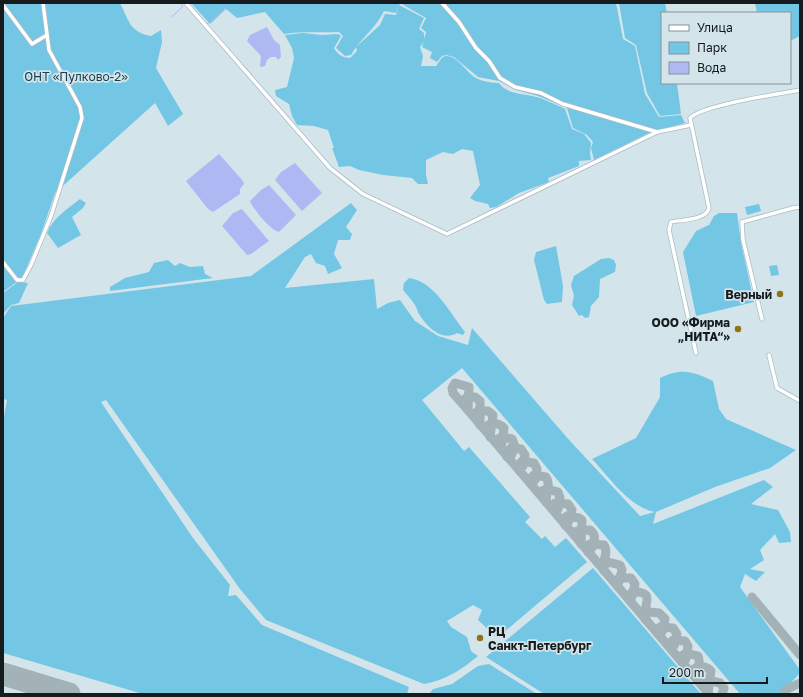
<svg xmlns="http://www.w3.org/2000/svg" width="803" height="697" font-family="'Golos Text',sans-serif">
<rect width="100%" height="100%" fill="#d3e4eb"/>
<g fill="#73c7e5">
<path d="M3,3H120C129,20 129,32 151,36L161,30L162,42L156,68L183,114L168,126L155,103L55,193L41,234L22,278L3,292Z"/>
<path d="M191,3H616L623,39L635,46L645,94L659,117L681,115L685,123L651,132L594,160L591,148L593,142L587,135L573,128L567,108L538,96L516,90L499,81L478,77L454,57L446,55L442,56L437,62L430,58L432,52L422,47L426,32L421,28L426,18L400,3L396,13L384,11C376,28 360,39 351,55L345,56L336,48L343,36L339,32C320,33 303,31 284,34L265,12L237,18L226,9L210,24Z"/>
<polygon points="619,3 665,3 667,13 662,13 662,83 677,83 681,114 660,116 647,93 636,45 625,38"/>
<polygon points="755,3 799,3 800,36 790,41 790,13 757,13"/>
<path d="M399,5L424,18L419,29L424,33V41L420,47L423,56L421,66H436C439,63 441,56 446,56C459,56 466,73 476,78C480,81 494,83 499,83C508,96 527,93 540,98C548,101 557,105 565,109L572,129L584,134L591,143L590,154L591,160L579,161V166L548,178L549,182L519,193L496,207L490,208L488,204L475,201L470,198L480,185L473,151L462,149L453,154L443,152L426,160V175L428,184H418L412,178L383,175L359,170L350,166L339,167L332,148H334L328,130L314,126L297,125L292,116L289,104L276,96L275,90L287,87L294,58L292,48L285,35L303,33L322,35L338,34L341,36L334,48C337,54 343,58 350,58L357,51L356,47L380,25L385,14L396,15Z"/>
<path d="M80,199L86,203L83,208L72,217L81,235L58,248L47,233C53,218 67,209 80,199Z"/>
<path d="M351,203L357,210L346,227L352,234L350,240H338L334,254L342,268L328,274L325,266L316,263L311,254L305,257L285,288L374,279L377,309L388,303L400,300L415,321L438,336L468,345L472,328L570,441L640,516L655,512C629,507 609,477 592,459L636,438L660,397V378C682,368 692,371 713,381L719,409L726,419L796,450L770,468L715,487L656,512L653,524L764,480L773,487L751,504L778,510L790,532L791,542L779,543L775,534L760,550L764,560L750,569L765,572L756,581L745,574L740,587L800,670V673L780,694H740L462,368L422,400L464,451L469,447L530,517L525,522L542,539L545,536L555,547L566,538L587,562L497,638L478,620L482,610L473,605L447,621L451,627L467,637L471,651L478,656C461,670 446,680 424,684L266,620L240,589L106,400L101,402L193,538L230,585L228,596L236,595L262,625L409,687L407,694H143L3,653V422L7,400L3,399V318L11,306L251,276Z"/>
<polygon points="759,204 761,211 747,215 745,207"/>
<polygon points="719,213 737,213 741,243 754,302 696,316 683,252 696,231 709,225 714,216"/>
<polygon points="556,246 563,286 562,302 547,304 544,300 534,260 536,252"/>
<polygon points="609,258 614,260 616,265 615,272 600,279 599,297 591,306 589,317 585,318 582,315 579,316 572,305 574,296 571,285 574,276 601,259"/>
<polygon points="168,260 175,266 180,263 190,267 203,266 205,274 213,278 110,291 110,287 125,278 149,272 154,263"/>
<polygon points="777,265 779,275 771,276 769,266"/>
<path d="M409,278C434,281 450,313 465,332L463,335L457,333C442,342 427,327 419,314C417,311 417,308 415,305C412,300 407,295 403,290L404,283Z"/>
<polygon points="18,282 28,283 19,303 11,305 3,314 3,293"/>
<polygon points="593,568 701,694 544,694 486,657"/>
<polygon points="489,664 537,694 429,694 433,689 452,684 478,666"/>
</g>
<g fill="#aeb9f3">
<polygon points="267,27 274,40 280,45 281,57 278,60 276,57 271,57 267,60 265,66 260,67 261,56 247,41 250,35"/>
<polygon points="219,154 243,181 244,184 240,189 240,194 213,212 208,209 186,181"/>
<polygon points="295,163 322,193 302,211 275,180 281,172"/>
<path d="M269,185L296,215L279,232C271,231 253,209 250,201L261,190Z"/>
<polygon points="242,209 269,241 251,254 247,255 222,226 233,213"/>
</g>
<g fill="none" stroke-linecap="round" stroke-linejoin="round">
<g stroke="#aeb9f3" stroke-width="1">
<polyline points="172,17 183,6 180,3"/>
<polyline points="207,24 225,9 223,7"/>
<polyline points="214,33 252,75"/>
</g>
<g stroke="#a3b2b7" stroke-width="9">
<polygon points="455,383 469,387 468,410 453,393 452,388"/>
<polyline points="465,399 467,397 475,397 480,401 480,425"/>
<polyline points="468,410 709,694"/>
<polyline points="475,414 478,411 488,411 493,415 490,437"/>
<path d="M487,426C492,422 500,423 504,428L501,449"/>
<polyline points="498,439 503,437 512,439 514,444 512,454"/>
<polyline points="507,457 507,452 511,448 521,449 525,455 523,466"/>
<polyline points="519,470 518,466 522,461 534,463 537,469 535,480"/>
<path d="M531,484L530,479L534,475L546,477C552,486 544,494 547,503"/>
<polyline points="542,491 547,489 558,492 560,498 558,509"/>
<polyline points="554,511 553,508 555,503 568,504 572,510 569,521"/>
<polyline points="565,525 564,519 567,516 579,518 582,520 581,544"/>
<path d="M577,531L590,530C597,535 594,541 592,548"/>
<path d="M588,552L587,546L590,544L604,545C610,554 600,562 604,571"/>
<polyline points="604,569 604,566 608,562 620,565 622,570 619,582"/>
<polyline points="616,584 616,581 619,578 631,578 635,584 632,597"/>
<polyline points="752,597 800,655"/>
<path d="M630,601L629,597L632,592C658,591 642,605 645,619"/>
<polyline points="646,620 646,615 649,612 659,613 665,619 662,632"/>
<polyline points="658,634 657,630 660,627 673,628 677,634 674,646"/>
<polyline points="670,648 669,644 673,640 685,641 688,646 686,659"/>
<path d="M681,661V656L686,653L698,656C702,664 695,672 698,681"/>
<path d="M694,669C699,665 707,666 711,671L708,693"/>
<polyline points="705,683 711,681 720,683 724,688 722,694"/>
<polyline points="785,690 800,683"/>
</g>
<polyline stroke="#a3b2b7" stroke-width="23" points="3,674 69,694"/>
<g stroke="#abbcc3" stroke-width="5">
<g id="minor">
<polyline points="186,3 330,168 363,194 447,234 657,132"/>
<polyline points="442,3 459,22 476,48 489,61 500,78 515,87 541,93 563,104 657,132 691,125"/>
<polyline points="3,5 32,44 47,35"/>
<polyline points="3,262 17,280 23,280 31,265 51,216 82,118 80,107 49,50 43,3"/>
<polyline points="762,319 743,240 742,222 793,208 800,207"/>
<path d="M696,353L669,230L671,222C681,220 707,220 709,208L690,118C702,105 779,94 800,90"/>
<polyline points="769,355 777,388 800,401"/>
</g>
</g>
<use href="#minor" stroke="#fff" stroke-width="3.5"/>
</g>
<g fill="#8e7418" stroke="#d3e4eb" stroke-width="1.5">
<circle cx="780" cy="294" r="4"/>
<circle cx="738" cy="329" r="4"/>
<circle cx="480" cy="638" r="4"/>
</g>
<g text-anchor="middle" dominant-baseline="central" stroke-width="3.5" stroke-linejoin="round" paint-order="stroke">
<g font-size="12" fill="#154150" stroke="#d3e4eb">
<text x="76" y="76">ОНТ «Пулково-2»</text>
</g>
<g font-size="12" font-weight="bold" fill="#161c1e" stroke="#d3e4eb" text-anchor="end">
<text x="772" y="294">Верный</text>
<text x="730" y="322">ООО «Фирма<tspan x="730" dy="14">„НИТА“»</tspan></text>
<text x="488" y="631" text-anchor="start">РЦ<tspan x="488" dy="14">Санкт-Петербург</tspan></text>
</g>
</g>
<rect width="803" height="697" fill="none" stroke="#161c1e" stroke-width="8"/>
<rect x="661" y="12" width="130" height="72" fill="#d3e4eb" stroke="#879499"/>
<rect x="669" y="25" width="20" height="6" fill="#ffffff" stroke="#879499"/>
<text x="697" y="32" font-size="12" fill="#161c1e">Улица</text>
<rect x="669" y="42" width="20" height="12" fill="#73c7e5" stroke="#879499"/>
<text x="697" y="52" font-size="12" fill="#161c1e">Парк</text>
<rect x="669" y="62" width="20" height="12" fill="#aeb9f3" stroke="#879499"/>
<text x="697" y="72" font-size="12" fill="#161c1e">Вода</text>
<path d="M663 677v6h104v-6" fill="none" stroke="#161c1e" stroke-width="2"/>
<text x="669" y="677" font-size="12" fill="#161c1e" stroke="#d3e4eb" stroke-width="3" paint-order="stroke">200 m</text>
</svg>
